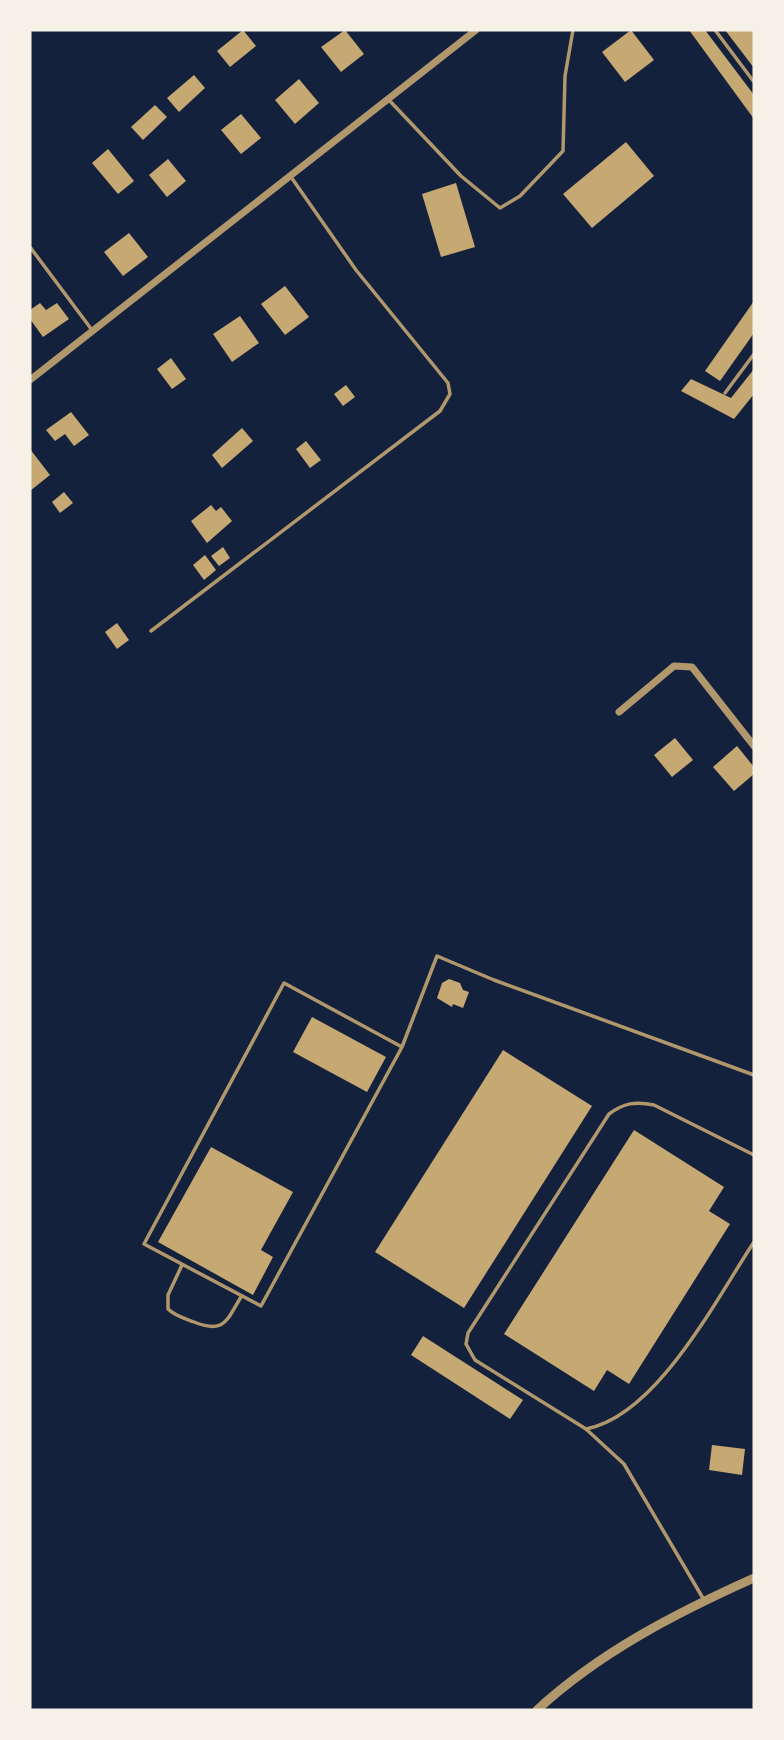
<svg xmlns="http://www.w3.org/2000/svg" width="784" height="1740" font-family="Inter,sans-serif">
<rect width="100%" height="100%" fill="#14213d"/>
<g fill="#c6a872">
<polygon points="243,30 256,46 230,67 217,51"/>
<polygon points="345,30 364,54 341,72 321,47"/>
<polygon points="631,30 654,60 625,82 602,52"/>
<polygon points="689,30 705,30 754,95 754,119"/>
<polygon points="725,30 754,30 754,68"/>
<polygon points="194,75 205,88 179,112 167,98"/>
<polygon points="299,79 319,103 295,124 275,100"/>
<polygon points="155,105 167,117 143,140 131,127"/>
<polygon points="241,114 261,138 241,154 221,130"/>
<polygon points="626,142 654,176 592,228 563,194"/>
<polygon points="108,149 134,181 118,194 92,163"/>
<polygon points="168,159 186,181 167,197 149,175"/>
<polygon points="456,183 475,247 441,257 422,194"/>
<polygon points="129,233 148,257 123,276 104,252"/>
<polygon points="285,286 309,317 285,335 261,304"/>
<polygon points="754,301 754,333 720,381 705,371"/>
<polygon points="40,303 46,310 57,303 69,319 43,337 30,319 30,310"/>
<polygon points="240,316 259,343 232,362 213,334"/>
<polygon points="171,358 186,379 172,389 157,369"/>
<polygon points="754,369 754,394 734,419 681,391 691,379 731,398"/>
<polygon points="346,385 355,397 343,406 334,394"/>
<polygon points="71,412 89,435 74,446 65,434 55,441 46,430"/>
<polygon points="242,428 253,441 222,468 212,455"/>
<polygon points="306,441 321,460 310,468 296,449"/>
<polygon points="30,449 50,475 30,491"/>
<polygon points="64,492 73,503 60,513 52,502"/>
<polygon points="211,505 216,511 221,507 232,521 207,543 191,521"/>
<polygon points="223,547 230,558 219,566 211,556"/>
<polygon points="205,555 216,570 204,580 193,565"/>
<polygon points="117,623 129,640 117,649 105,632"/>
<polygon points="675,738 693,760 672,777 654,755"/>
<polygon points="737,746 754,767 754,774 734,791 713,767"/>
<polygon points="449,979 460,983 463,990 469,992 463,1008 453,1004 452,1007 437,998 442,983"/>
<polygon points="312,1017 386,1057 367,1092 293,1052"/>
<polygon points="503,1050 592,1106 464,1308 375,1252"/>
<polygon points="634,1130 724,1187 709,1211 730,1224 629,1384 607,1370 594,1391 504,1334"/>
<polygon points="211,1147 293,1192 261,1250 273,1257 253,1295 158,1242"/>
<polygon points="423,1336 523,1400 510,1419 411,1355"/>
<polygon points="712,1445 745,1449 742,1475 709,1470"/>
</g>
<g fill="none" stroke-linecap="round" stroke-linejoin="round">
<g stroke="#b1986c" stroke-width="3.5">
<polyline points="715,30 754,82"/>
<polyline points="388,99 461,176 500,208 520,196 563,151 565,76 573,30"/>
<polyline points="30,247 92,330"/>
<polyline points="725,393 754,354"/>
<polyline points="151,631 440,411 450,394 448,383 356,270 291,177"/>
<polyline points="402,1047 284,983 144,1244 261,1306 402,1047 437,956 494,980 754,1075"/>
<path d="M754,1155L654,1105C635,1101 624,1103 609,1114L468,1333L466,1344L475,1360L586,1429C657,1416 716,1299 754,1242"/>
<path d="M182,1265L168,1295V1309C175,1316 184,1318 194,1322C225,1334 226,1321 241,1297"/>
<polyline points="586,1429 624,1464 704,1600"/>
</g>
<g stroke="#b1986c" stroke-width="7">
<polyline points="30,380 476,30"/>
<polyline points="619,712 674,666 692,667 754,746"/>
</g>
<path stroke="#b1986c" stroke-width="9" d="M537,1710C600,1652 676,1613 754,1578"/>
</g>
<rect width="784" height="1740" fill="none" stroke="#f6f1e7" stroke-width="63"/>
</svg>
